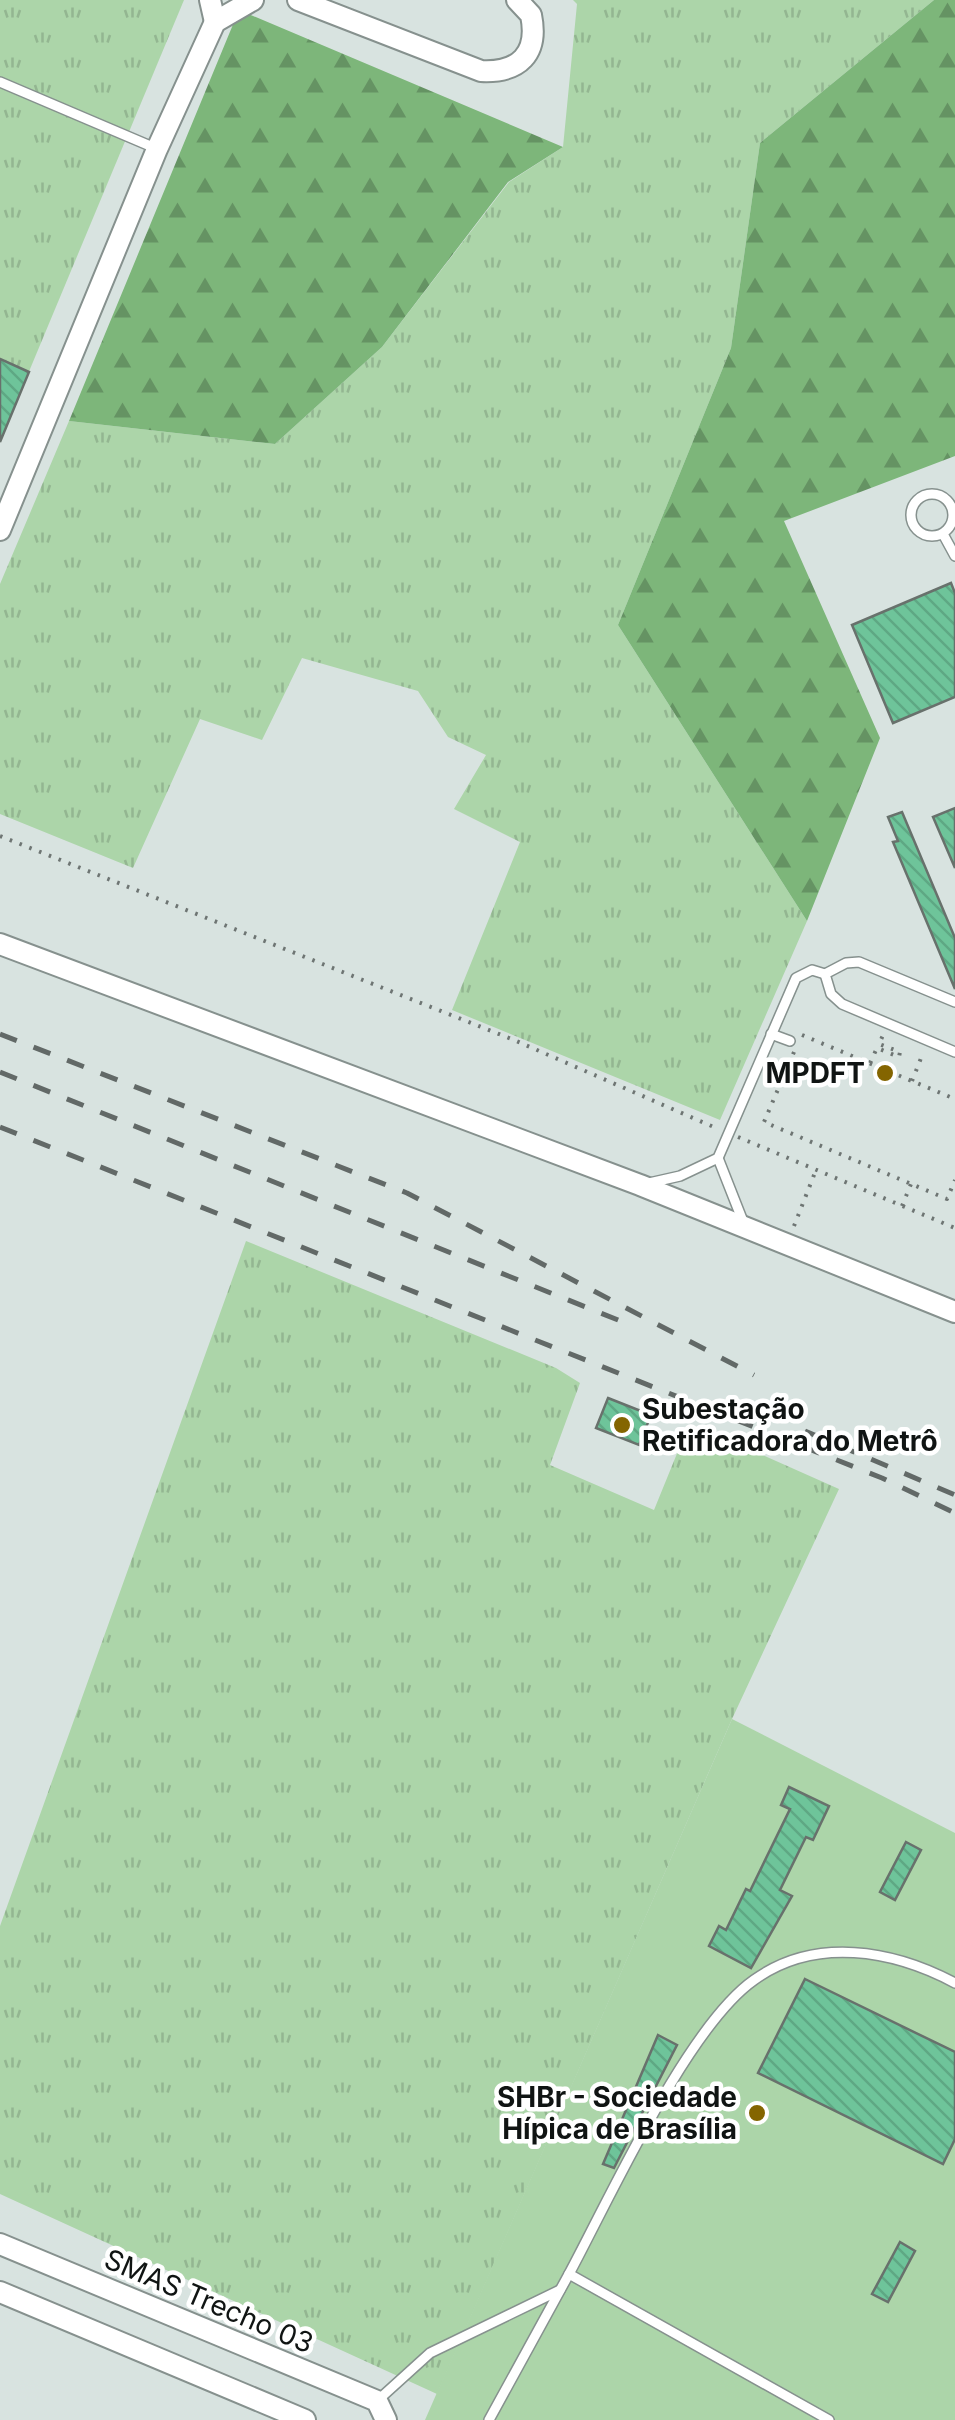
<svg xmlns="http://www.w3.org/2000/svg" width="955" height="2420" font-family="Inter,sans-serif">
<defs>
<pattern id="grass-tufts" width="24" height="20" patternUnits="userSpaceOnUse" patternTransform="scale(2.5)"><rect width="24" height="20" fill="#acd5a9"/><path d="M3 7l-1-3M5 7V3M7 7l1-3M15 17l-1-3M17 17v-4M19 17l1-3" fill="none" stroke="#93b691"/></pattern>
<pattern id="forest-firs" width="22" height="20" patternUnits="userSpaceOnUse" patternTransform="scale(2.5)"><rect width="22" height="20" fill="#7db67a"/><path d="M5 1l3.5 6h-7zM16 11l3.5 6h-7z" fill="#659363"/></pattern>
<pattern id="building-back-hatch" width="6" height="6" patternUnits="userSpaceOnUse" patternTransform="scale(2.5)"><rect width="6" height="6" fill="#6ec49a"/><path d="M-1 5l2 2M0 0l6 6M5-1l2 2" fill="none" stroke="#5ea884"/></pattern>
</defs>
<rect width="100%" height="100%" fill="#d8e3e0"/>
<g fill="url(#grass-tufts)">
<polygon points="0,0 184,0 0,441"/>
<polygon points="573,0 934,0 760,143 731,348 618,625 807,921 720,1120 452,1010 520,842 454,809 486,755 448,737 418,691 302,658 262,740 200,719 133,868 0,814 0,584 69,421 275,444 382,347 509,182 563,147 577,4"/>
<polygon points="246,1241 556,1368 580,1383 550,1465 654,1510 687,1429 706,1430 839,1489 732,1719 437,2394 0,2194 0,1926"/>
</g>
<g fill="url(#forest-firs)">
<polygon points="934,0 955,0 955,456 784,521 880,738 807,921 618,625 731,348 760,143"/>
<polygon points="239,10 563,147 508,182 382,347 275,444 69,421"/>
</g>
<polygon fill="#acd5a9" points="732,1719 955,1833 955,2420 425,2420"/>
<g fill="url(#building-back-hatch)" stroke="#68716c" stroke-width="2.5">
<polygon points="0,359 29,372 0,442"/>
<polygon points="951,583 955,593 955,697 893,723 852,625"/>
<polygon points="955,808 955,868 933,817"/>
<polygon points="902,812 955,938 955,989 893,842 898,841 888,817"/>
<polygon points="608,1398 651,1415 639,1445 596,1428"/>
<polygon points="789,1787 829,1806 813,1840 806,1837 780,1890 792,1896 751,1968 709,1946 719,1926 726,1930 746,1889 750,1891 790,1809 781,1805"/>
<polygon points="906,1842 921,1850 895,1900 880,1892"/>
<polygon points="805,1979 955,2052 955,2139 943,2164 758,2073"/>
<polygon points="658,2035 677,2045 614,2168 603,2164"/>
<polygon points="900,2242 915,2251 888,2302 872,2294"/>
</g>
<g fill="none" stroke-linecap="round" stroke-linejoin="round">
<g stroke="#86918e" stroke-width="12">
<g id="service">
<polyline points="0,82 155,148"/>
<circle cx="932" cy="515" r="21"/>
<polyline points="943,534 955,556"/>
<polyline points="955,1002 859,962 846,963 825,974 831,994 842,1004 955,1052"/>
<polyline points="771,1034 790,1041"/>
<polyline points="718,1158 744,1224"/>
<polyline points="649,1183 680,1176 718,1158 796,978 812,970 825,974"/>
<polyline points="377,2401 430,2353 560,2290"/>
<polyline points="489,2420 569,2274"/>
<path d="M829,2420L569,2274C610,2198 687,2027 754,1980C815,1936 893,1950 955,1983"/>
</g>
</g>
<g stroke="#86918e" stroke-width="24">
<g id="tertiary">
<polyline points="210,0 215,22"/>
<path d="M298,0L481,71C519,73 539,54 531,15L517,0"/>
<polyline points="0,530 157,149 215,22 253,0"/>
<polyline points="0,944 640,1185 955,1312"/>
<polyline points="0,2244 377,2401 386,2420"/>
<polyline points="0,2292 305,2420"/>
</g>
</g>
<g stroke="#6e7573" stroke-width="4" stroke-dasharray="2.5 8" stroke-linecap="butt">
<polyline points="0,836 514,1040 716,1128"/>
<polyline points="802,1035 955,1099"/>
<polyline points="794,1052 764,1122 947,1199 955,1180"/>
<polyline points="870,1063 877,1048 899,1057 900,1052 879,1044 884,1033"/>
<polyline points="912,1081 923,1053"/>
<polyline points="738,1137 955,1228"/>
<polyline points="902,1206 911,1184"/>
<polyline points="794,1226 816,1170"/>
</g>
<use href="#service" stroke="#fff" stroke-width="9"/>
<use href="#tertiary" stroke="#fff" stroke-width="20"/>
<g stroke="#626967" stroke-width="5" stroke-dasharray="18 18" stroke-linecap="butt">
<polyline points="0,1034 407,1193 754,1375"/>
<polyline points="0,1072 633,1326"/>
<polyline points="0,1127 882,1478 955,1513"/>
<polyline points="805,1431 955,1495"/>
</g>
</g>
<g fill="#846500" stroke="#fff" stroke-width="4">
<circle cx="885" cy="1073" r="10"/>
<circle cx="622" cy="1425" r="10"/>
<circle cx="757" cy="2113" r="10"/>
</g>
<g text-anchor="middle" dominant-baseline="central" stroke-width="9" stroke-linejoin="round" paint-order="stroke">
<g font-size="28" font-weight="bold" fill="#101413" stroke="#fff" text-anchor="end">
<text x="865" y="1073">MPDFT</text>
<text x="642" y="1409" text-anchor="start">Subestação<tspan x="642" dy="32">Retificadora do Metrô</tspan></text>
<text x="737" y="2097">SHBr - Sociedade<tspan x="737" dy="32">Hípica de Brasília</tspan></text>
</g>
<g font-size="28" fill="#101413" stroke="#fff">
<text transform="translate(209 2301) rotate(23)">SMAS Trecho 03</text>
</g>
</g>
</svg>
